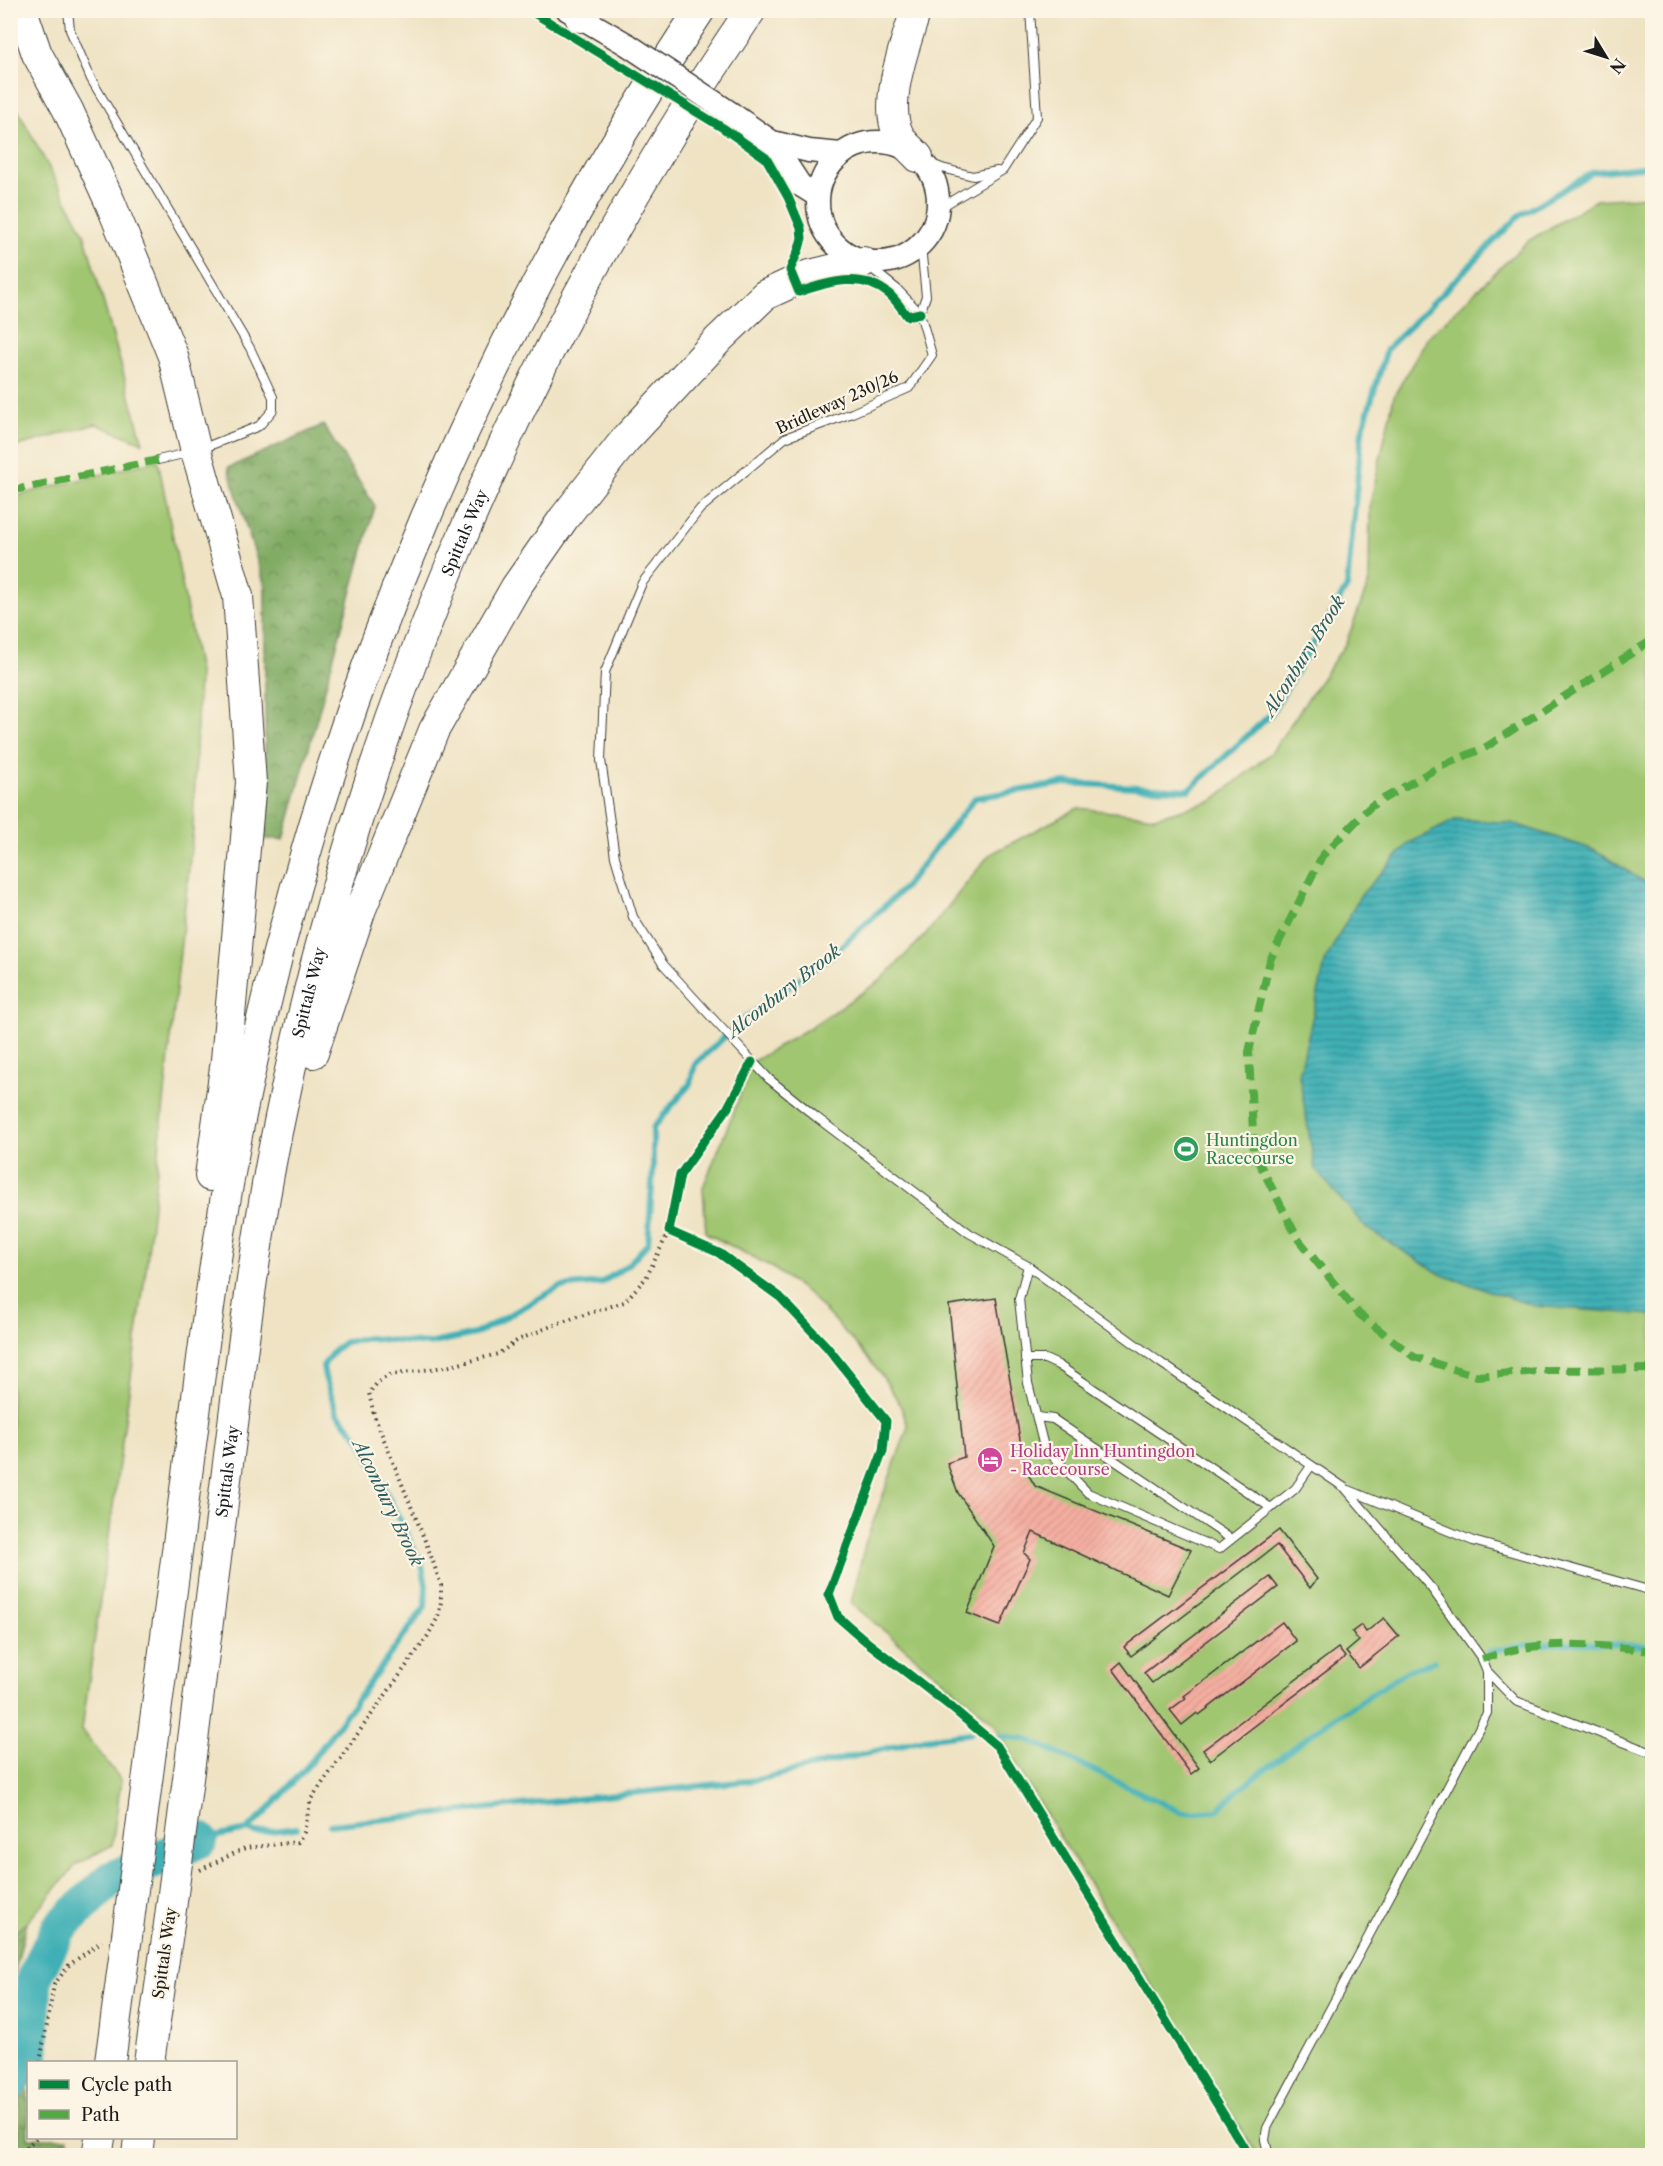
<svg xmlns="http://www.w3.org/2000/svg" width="1663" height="2166" font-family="'Libre Caslon Text',serif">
<defs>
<pattern id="forest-crowns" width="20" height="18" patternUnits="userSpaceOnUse" patternTransform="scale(1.5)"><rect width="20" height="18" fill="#80ab63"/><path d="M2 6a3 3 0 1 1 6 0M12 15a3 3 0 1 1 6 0" fill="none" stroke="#688a51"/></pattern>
<pattern id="park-crowns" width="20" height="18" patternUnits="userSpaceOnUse" patternTransform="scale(1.5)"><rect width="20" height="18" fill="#a0c671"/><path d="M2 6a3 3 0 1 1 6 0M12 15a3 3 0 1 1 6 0" fill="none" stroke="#89aa61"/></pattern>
<pattern id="water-rules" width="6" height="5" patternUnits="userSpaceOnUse" patternTransform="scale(1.5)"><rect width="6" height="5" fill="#3fb0b6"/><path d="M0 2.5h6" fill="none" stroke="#348e93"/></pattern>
<pattern id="building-hatch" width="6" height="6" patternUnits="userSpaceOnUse" patternTransform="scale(1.5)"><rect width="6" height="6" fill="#f5afa1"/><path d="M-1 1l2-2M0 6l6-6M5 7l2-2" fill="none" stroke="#d1968a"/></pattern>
</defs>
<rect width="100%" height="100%" fill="#fcf5e5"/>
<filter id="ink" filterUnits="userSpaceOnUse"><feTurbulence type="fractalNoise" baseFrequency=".0167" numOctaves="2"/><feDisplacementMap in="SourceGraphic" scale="12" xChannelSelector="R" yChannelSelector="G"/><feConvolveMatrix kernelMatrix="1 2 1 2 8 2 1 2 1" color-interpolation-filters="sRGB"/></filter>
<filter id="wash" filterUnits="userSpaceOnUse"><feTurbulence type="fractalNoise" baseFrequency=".008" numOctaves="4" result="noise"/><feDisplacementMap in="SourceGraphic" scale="24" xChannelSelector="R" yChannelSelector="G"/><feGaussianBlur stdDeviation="1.35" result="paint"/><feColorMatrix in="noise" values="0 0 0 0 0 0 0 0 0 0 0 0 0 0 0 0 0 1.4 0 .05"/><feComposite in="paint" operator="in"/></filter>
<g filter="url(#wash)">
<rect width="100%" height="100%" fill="#efe3c4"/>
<g fill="#a0c671" stroke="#5e7146" stroke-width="1.5">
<polygon points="10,95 84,233 143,443 96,424 11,448"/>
<polygon points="1652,196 1652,2155 1257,2155 1031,1790 994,1723 851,1603 865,1544 908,1427 900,1404 883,1377 856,1344 810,1295 770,1266 706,1233 703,1187 734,1111 752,1062 809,1028 880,981 927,933 989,855 1078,808 1155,817 1212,801 1271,753 1346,643 1369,582 1370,504 1394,396 1428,337 1528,241 1596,200"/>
<polygon points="158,460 199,672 193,830 147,1262 82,1730 121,1780 112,1845 76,1865 24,1926 11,1937 11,497"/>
</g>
<g fill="url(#forest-crowns)" stroke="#4e6440" stroke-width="1.5">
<polygon points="323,425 375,506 284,839 265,839 265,586 228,468"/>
<polygon points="27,1922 11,1987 22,2053 52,2062 28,2062 28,2138 69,2138 69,2155 11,2155 10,1936"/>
</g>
<polygon fill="url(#park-crowns)" stroke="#5e7146" stroke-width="1.5" points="22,2053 19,2155 11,2155 11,2075"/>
<polygon fill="url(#water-rules)" stroke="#2e6669" stroke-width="1.5" points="1457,819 1512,823 1595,850 1652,887 1652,1315 1534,1306 1442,1275 1366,1228 1315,1169 1299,1075 1326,959 1360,896 1409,843"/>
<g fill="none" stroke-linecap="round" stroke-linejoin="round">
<g stroke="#3fb0b6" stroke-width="6">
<path d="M1488,1652C1543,1639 1596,1643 1652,1647"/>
<polyline points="1000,1736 1027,1739 1183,1813 1217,1811 1238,1790 1329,1721 1407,1671 1435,1661"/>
<polyline points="330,1825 757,1780 924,1739 971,1733"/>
<polyline points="247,1830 255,1833 297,1828"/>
<polyline points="200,1840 247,1830 265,1813 311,1762 425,1607 426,1585 422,1565 360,1439 337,1413 325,1377 323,1366 334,1350 345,1342 369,1338 428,1344 475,1334 560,1287 601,1283 628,1265 648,1243 653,1170 653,1128 690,1084 695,1064 743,1020 831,956 904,888 975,798 1065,783 1189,790 1271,714 1347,587 1362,431 1387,349 1519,216 1593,172 1652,166"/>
</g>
<polyline stroke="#3fb0b6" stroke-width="36" points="10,2083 31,2058 34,1978 59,1928 111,1879 200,1840"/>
</g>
<g id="blocks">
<g fill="url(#building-hatch)">
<polygon points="996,1298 1025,1469 1035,1486 1191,1550 1168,1595 1033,1532 1024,1553 1030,1559 1000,1626 967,1613 994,1546 958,1493 947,1463 964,1457 949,1305"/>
<polygon points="1279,1530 1317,1579 1310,1588 1277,1545 1131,1656 1124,1647"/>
<polygon points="1270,1577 1278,1587 1152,1683 1144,1673"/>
<polygon points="1384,1618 1399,1636 1359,1668 1346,1652 1359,1641 1352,1632 1361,1625 1366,1632"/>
<polygon points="1282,1622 1296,1641 1199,1715 1197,1713 1182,1725 1170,1710 1186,1698 1184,1696"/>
<polygon points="1338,1648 1345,1657 1210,1760 1203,1750"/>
<polygon points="1121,1662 1199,1768 1191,1774 1113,1669"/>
</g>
</g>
</g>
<g filter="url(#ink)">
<use href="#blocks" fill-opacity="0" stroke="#3c3a35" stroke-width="1.5"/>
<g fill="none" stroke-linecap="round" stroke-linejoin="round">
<g stroke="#3c3a35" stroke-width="10">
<g id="lane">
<polyline points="68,10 70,30 91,79 250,348 273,397 273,410 259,426 196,451 158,460"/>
<polyline points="921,160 942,168 973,176 997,171"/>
<polyline points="938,209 1003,170 1037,117 1030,10"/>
<polyline points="921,246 926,296 920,313 932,355 909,388 852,413 785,438 700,509 642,583 605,672 601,760 615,857 633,917 663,964 715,1021 769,1079 816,1117 969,1233 1028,1266 1161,1363 1345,1488 1432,1589 1482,1659 1487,1671 1487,1713 1267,2128 1265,2140 1269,2156"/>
<polyline points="867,265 897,289 920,313"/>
<polyline points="1028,1266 1019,1299 1028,1383 1044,1447 1088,1493 1219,1549 1295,1489 1311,1466"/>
<polyline points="1025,1359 1045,1359 1058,1365 1271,1508"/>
<polyline points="1037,1417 1053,1419 1231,1539"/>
<polyline points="1349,1490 1473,1541 1652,1591"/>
<polyline points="1487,1671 1516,1701 1652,1753"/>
</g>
</g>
<g stroke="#3c3a35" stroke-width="25">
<g id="secondary">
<polyline points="568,10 628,45"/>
<polyline points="732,114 772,142 809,151 841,154"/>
<circle cx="878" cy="202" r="60"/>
<polyline points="772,142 800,185 816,195"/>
</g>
</g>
<g stroke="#3c3a35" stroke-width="32">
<g id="highway">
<polyline points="22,10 37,54 68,110 110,202 173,356 196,451 238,596 251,782 226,1060 210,1176"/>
<path d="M916,10C906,43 879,110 902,140C906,146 913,151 918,157"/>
<polyline points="580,17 585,10"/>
<polyline points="313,1053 361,909 434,730 516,587 564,518 624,441 719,339 765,295 806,276 863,262"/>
<path id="s1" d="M192,1748C206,1637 220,1527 234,1416C246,1321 258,1226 277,1132C357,732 521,347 751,10"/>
<path d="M151,1751C165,1644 179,1536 193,1429C208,1309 224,1190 250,1072C331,694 485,332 700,10"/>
<polyline points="110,2062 127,1936"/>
<polyline points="149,2062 168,1932"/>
<polyline points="97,2156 100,2138"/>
<polyline points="137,2156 139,2138"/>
</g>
</g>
<g stroke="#3c3a35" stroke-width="4" stroke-dasharray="1.5 4.5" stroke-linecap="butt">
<polyline points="200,1870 245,1848 298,1842 304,1832 311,1799 427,1637 438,1617 441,1602 441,1585 430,1553 374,1415 369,1393 378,1382 390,1375 451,1366 498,1354 518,1340 559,1323 624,1302 646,1278 669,1231"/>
<polyline points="40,2062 54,1985 69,1965 102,1941"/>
<polyline points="18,2156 36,2138"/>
</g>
<use href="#lane" stroke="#fff" stroke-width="8"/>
<use href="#secondary" stroke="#fff" stroke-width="22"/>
<use href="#highway" stroke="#fff" stroke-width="30"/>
<g stroke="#3c3a35" stroke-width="25" stroke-linecap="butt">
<polyline id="secondary-bridge" points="628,45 732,114"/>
</g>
<g stroke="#3c3a35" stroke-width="32" stroke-linecap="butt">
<g id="highway-bridge">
<polyline points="168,1932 192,1748"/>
<polyline points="127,1936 151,1751"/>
</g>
</g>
<use href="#secondary-bridge" stroke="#fff" stroke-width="22"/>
<use href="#highway-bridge" stroke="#fff" stroke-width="30"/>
<g stroke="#52a943" stroke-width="8" stroke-dasharray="15 8" stroke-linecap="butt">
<polyline points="10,491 158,460"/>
<polyline points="1652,640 1486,747 1437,768 1371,806 1322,856 1270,960 1249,1052 1254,1153 1298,1239 1359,1314 1414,1357 1477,1376 1550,1370 1652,1369"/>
<path d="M1482,1659C1493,1656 1505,1651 1517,1649C1562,1641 1607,1646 1652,1651"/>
<polyline points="1259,2156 1267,2152"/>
</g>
<g stroke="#fcf5e5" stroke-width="13">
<g id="cycleway">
<path d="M529,10L723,128L766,158L788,197L801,228L802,238L799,249L790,270L799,292C828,282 862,271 889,294C896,300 901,308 907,316L920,313"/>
<polyline points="752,1062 727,1109 680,1175 669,1231 719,1253 780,1297 827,1347 886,1421 883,1451 829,1594 838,1617 867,1642 951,1707 997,1746 1249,2156"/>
</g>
</g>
<use href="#cycleway" stroke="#00873e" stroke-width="9"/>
</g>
</g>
<defs>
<g id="stadium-disc" transform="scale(1.35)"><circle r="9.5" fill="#2e9e5b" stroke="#fcf5e5"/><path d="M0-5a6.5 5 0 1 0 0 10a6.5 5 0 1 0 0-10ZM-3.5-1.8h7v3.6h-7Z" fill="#fff"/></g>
<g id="hotel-disc" transform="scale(1.35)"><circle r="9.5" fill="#d1479c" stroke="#fcf5e5"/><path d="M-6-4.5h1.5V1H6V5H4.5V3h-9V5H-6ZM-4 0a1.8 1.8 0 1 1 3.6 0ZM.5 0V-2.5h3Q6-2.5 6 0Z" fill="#fff"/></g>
</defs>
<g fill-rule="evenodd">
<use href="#stadium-disc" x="1186" y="1149"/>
<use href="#hotel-disc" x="990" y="1460"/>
</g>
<g text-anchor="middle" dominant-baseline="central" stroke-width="4.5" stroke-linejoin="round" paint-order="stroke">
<g font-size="16" fill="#1c1c1c" stroke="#fcf5e5">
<text transform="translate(837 402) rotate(-24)">Bridleway 230/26</text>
<text stroke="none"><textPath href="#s1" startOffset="1251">Spittals Way</textPath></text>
<text stroke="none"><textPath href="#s1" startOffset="765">Spittals Way</textPath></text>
<text stroke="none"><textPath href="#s1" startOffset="279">Spittals Way</textPath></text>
<text transform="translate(164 1953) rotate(-82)">Spittals Way</text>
</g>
<g font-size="16" fill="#27864d" stroke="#fcf5e5" text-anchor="start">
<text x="1206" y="1140">Huntingdon<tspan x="1206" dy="18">Racecourse</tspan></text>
</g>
<g font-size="16" fill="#b23c85" stroke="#fcf5e5" text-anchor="start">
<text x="1010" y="1451">Holiday Inn Huntingdon<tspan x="1010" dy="18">- Racecourse</tspan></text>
</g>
<g font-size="18" font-style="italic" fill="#2c5f61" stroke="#fcf5e5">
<text transform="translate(1304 656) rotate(-58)">Alconbury Brook</text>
<text transform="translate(784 991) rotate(-38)">Alconbury Brook</text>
<text transform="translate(388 1503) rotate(64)">Alconbury Brook</text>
</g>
</g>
<rect width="1663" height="2166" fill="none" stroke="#fcf5e5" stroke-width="36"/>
<rect x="27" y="2061" width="210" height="78" fill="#fcf5e5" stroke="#a29e95" stroke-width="1.5"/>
<rect x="39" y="2080" width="30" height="9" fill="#00873e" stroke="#a29e95" stroke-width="1.5"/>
<text x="81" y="2091" font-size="18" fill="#1c1c1c">Cycle path</text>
<rect x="39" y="2110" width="30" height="9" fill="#52a943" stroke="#a29e95" stroke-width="1.5"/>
<text x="81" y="2121" font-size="18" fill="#1c1c1c">Path</text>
<g transform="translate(1606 57) rotate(128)" stroke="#fcf5e5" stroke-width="4.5" paint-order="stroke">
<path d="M0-4.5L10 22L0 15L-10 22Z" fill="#1c1c1c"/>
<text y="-9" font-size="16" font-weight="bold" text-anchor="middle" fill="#1c1c1c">N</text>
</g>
</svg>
